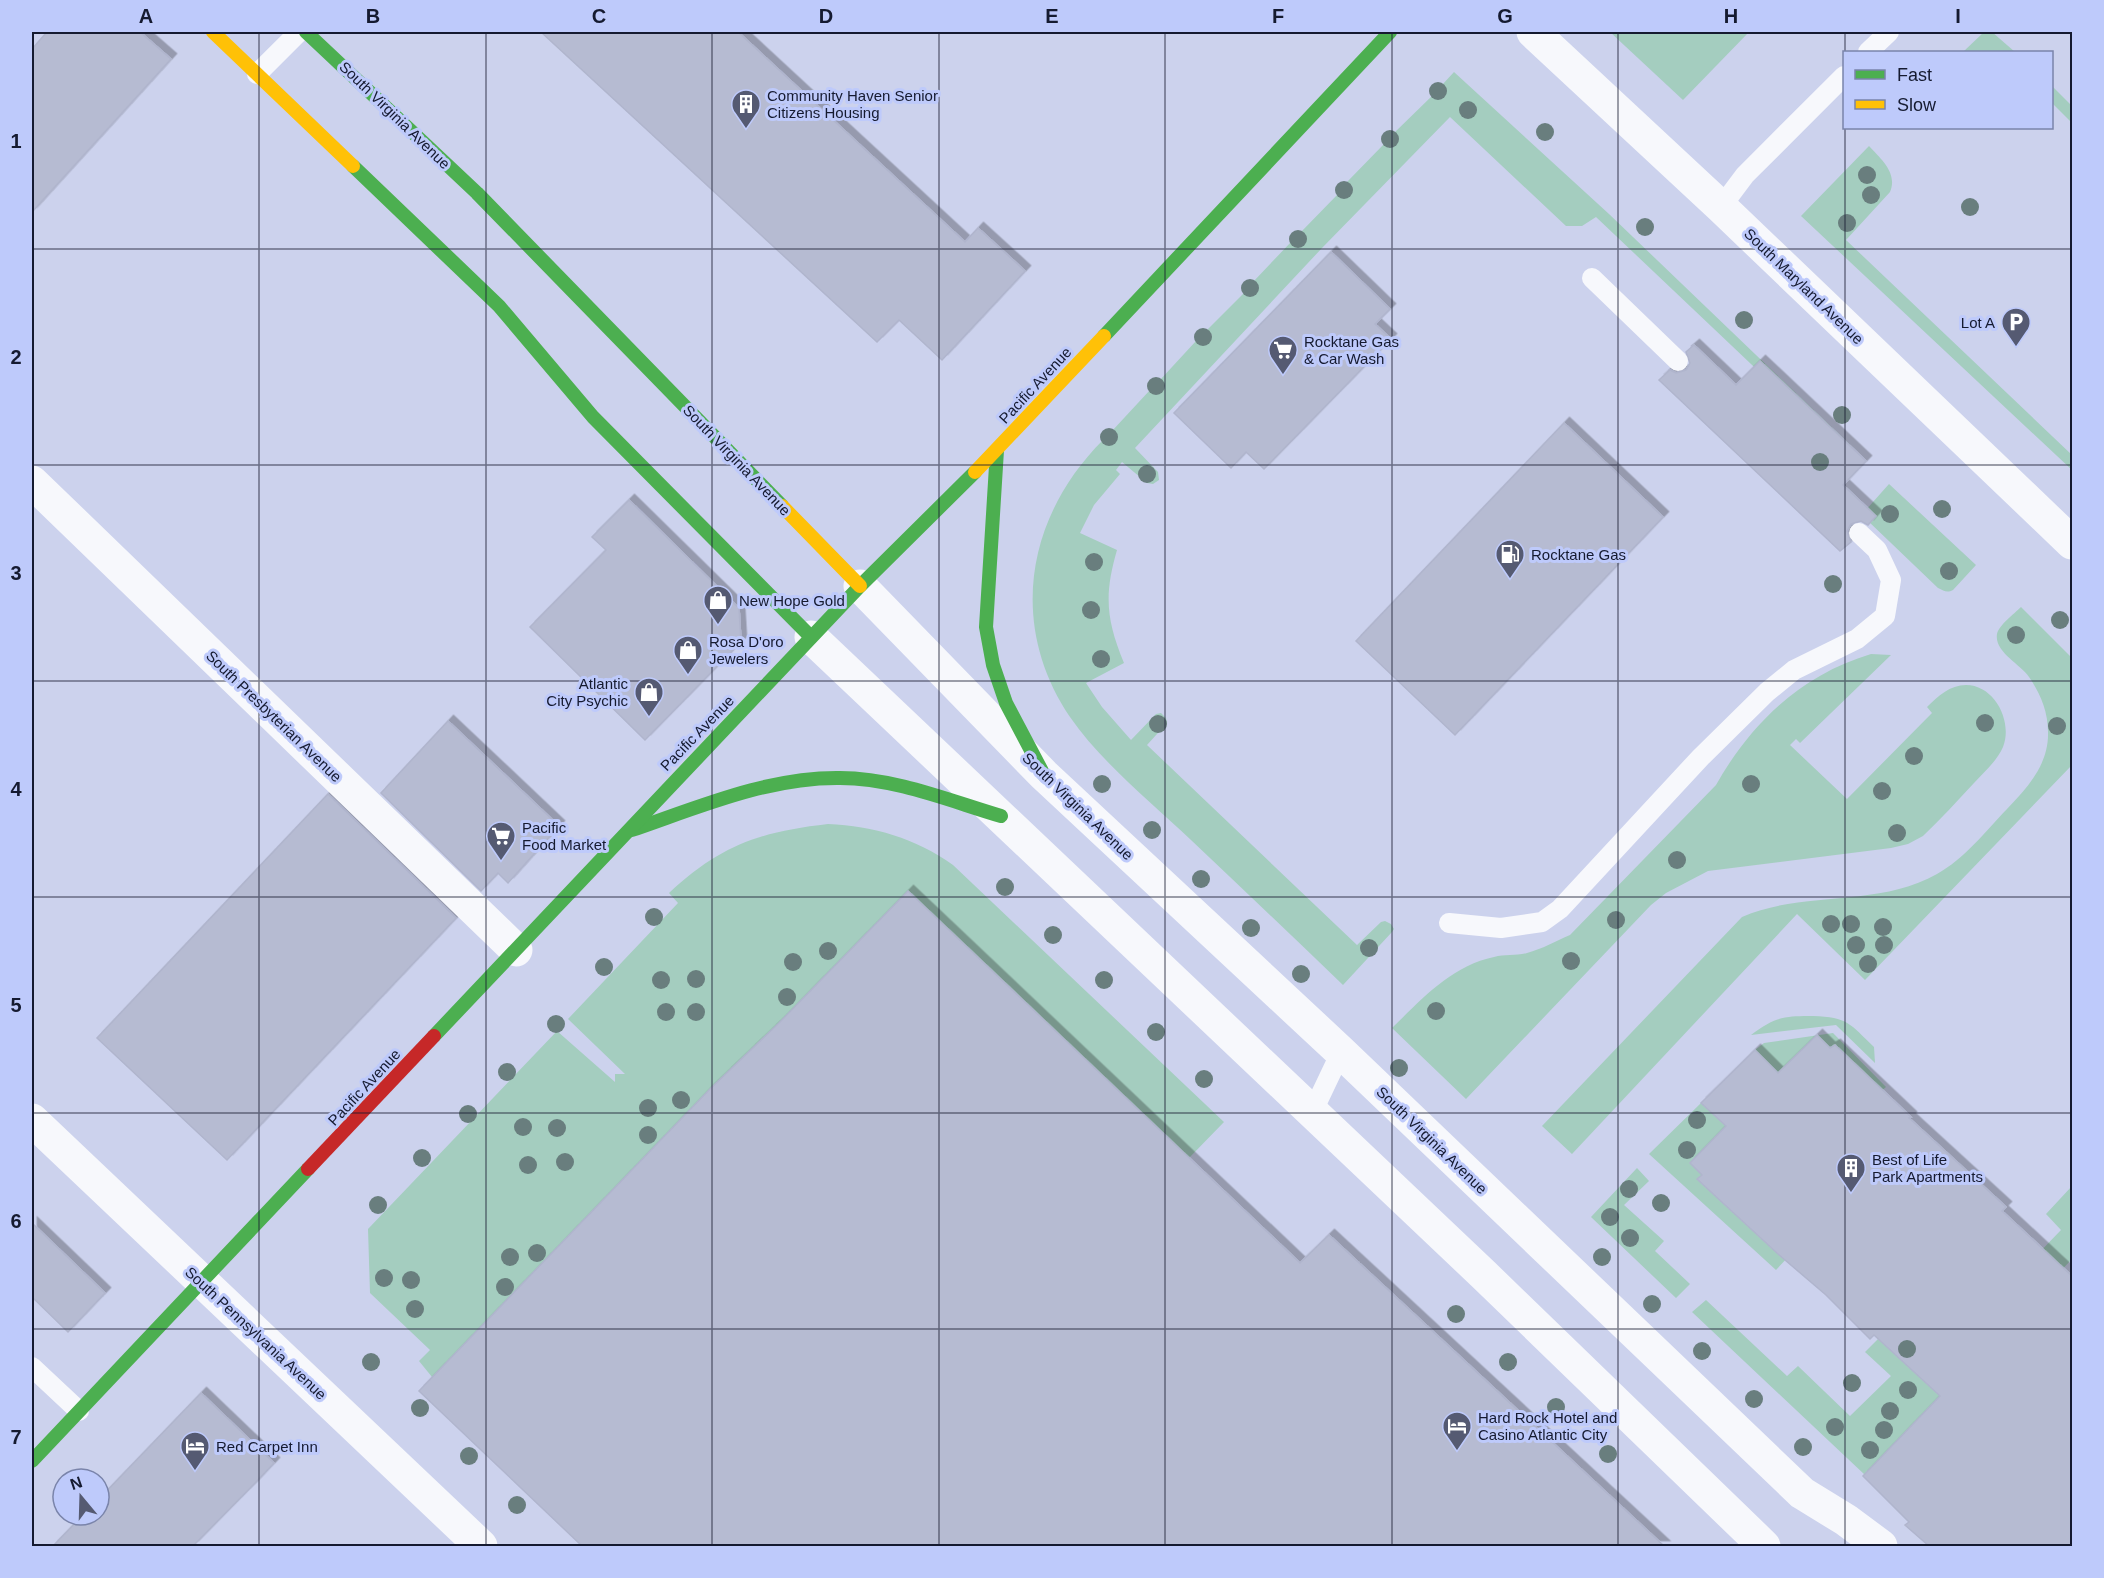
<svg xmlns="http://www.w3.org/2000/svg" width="2104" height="1578" font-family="Arial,sans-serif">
<defs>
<filter id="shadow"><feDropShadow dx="5.5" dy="-5.5" stdDeviation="0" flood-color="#0004"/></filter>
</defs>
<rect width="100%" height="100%" fill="#ccd2ed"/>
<g fill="#a4cdbf">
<polygon points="1610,32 1749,32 1683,100"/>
<polygon points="1984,32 1992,32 2015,52 1963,52"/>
<path d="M1454,72L1609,214L1850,445L1825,470L1829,438L1596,217L1582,226H1566L1450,117L1322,248L1135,448L1158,472L1159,480L1153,484L1147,483L1122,462L1116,470L1120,474L1094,505L1080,533L1117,550C1104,595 1106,619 1124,663L1086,683L1102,707L1131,740L1156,714L1161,713L1166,718L1167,723L1147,745L1357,945L1381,922L1385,921L1391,924L1394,929L1392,932L1343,985C1292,936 1242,888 1191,840C1152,803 1101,762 1070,717C1008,625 1026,517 1103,440L1109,444L1118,436L1112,431L1150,390L1156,395L1165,386L1160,380L1196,341L1202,345L1212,335L1207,330L1245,292L1251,296L1259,287L1253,282L1291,242L1296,247L1306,237L1301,232L1338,194L1343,197L1353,187L1347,182L1384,144L1389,148L1399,139L1394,133L1433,95L1438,99L1446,89L1442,85Z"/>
<polygon points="2052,86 2072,106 2072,123 2052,103"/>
<path d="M1869,146C1881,159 1898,173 1890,192L1846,240L2072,455V470L1801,216Z"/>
<path d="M1889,484L1976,565L1953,590C1947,593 1944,591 1938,588L1867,520L1865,511Z"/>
<path d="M2021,607L2072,658V765L1865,980L1797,914L1572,1154L1542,1126L1742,917C1803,890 1877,908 1937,874C1964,859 1985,832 2007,809C2028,787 2049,764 2048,732C2048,711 2040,693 2029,677C2020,664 1994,652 1997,634C1999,625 2014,614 2021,607Z"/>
<path d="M1871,654L1891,655L1800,743L1796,739L1790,745L1847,799L1932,713L1927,707C1938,696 1950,685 1966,685C1995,685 2013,722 2003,747C1997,761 1984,772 1974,783C1957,801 1941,819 1923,836L1908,844L1891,848L1708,871L1666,893L1651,905L1466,1099L1392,1028C1422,999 1451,966 1494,957C1505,954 1516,956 1527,953C1542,949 1556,941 1570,935L1716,785C1751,723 1801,675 1871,654Z"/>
<path d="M828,824C874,826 915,838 953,865L1224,1122L1189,1158L908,891L779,1023L710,1089L432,1377L419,1361L430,1350L370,1293L368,1229L557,1031L615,1082V1074H625L568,1019L678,903L669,893C721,845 759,832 828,824Z"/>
<path d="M1813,1016C1848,1017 1850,1024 1874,1047L1875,1063L1836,1025L1751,1035C1775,1017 1783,1016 1813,1016Z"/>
<polygon points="1833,1033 1886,1087 1878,1094 1863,1071 1835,1045 1764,1087 1755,1050 1764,1043"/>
<polygon points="1701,1103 1716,1116 1735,1117 1690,1163 1702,1175 1698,1179 1771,1248 1789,1256 1776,1270 1649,1154"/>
<polygon points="1637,1168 1649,1181 1624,1205 1664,1241 1655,1251 1690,1284 1676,1298 1591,1217"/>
<polygon points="2072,1186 2072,1259 2039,1294 2031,1261 2061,1230 2046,1214"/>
<polygon points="1706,1300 1787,1376 1798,1366 1850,1416 1891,1376 1865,1352 1878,1339 1888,1347 1992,1341 1865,1475 1692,1312"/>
</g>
<g fill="#b6bbd2" stroke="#b0b5cd" stroke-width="1.5" filter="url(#shadow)">
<polygon points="47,32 140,32 171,59 32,212 32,49"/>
<polygon points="541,32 738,32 965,242 978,228 1025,271 942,360 899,320 877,342"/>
<polygon points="1331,252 1390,309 1375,324 1391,339 1264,469 1246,452 1231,468 1174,413"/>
<polygon points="1694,345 1736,385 1760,361 1866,461 1843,485 1876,516 1868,525 1861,521 1851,524 1847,531 1851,542 1840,551 1659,380 1670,370 1676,373 1686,370 1690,363 1686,352"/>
<polygon points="1564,423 1663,517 1455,735 1356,641"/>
<polygon points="629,500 739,608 741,642 645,740 530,627 606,550 592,537"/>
<polygon points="448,721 559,826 508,883 498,873 481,891 381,793"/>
<polygon points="328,794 456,918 227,1160 97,1038"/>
<polygon points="908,891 1300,1263 1329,1235 1664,1546 582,1546 419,1391 710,1089 779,1023"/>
<polygon points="1817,1035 1830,1048 1835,1045 1911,1117 1909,1118 2006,1207 2002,1211 2073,1277 2073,1546 1929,1546 1905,1525 1909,1522 1863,1476 1940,1396 1874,1335 1870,1339 1826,1295 1778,1254 1697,1179 1702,1175 1690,1163 1726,1126 1701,1103 1755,1050 1778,1073"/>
<polygon points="32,1223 105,1293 68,1332 32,1297"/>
<polygon points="201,1393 274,1463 257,1481 193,1546 53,1546 83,1515 99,1515 99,1499"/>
</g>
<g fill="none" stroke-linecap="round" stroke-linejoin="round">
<g stroke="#f7f8fc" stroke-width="20">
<polyline points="1868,52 1889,32"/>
<polyline points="257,74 299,32"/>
<polyline points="1721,207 1745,175 1844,76"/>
<polyline points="1592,278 1678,361"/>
<polyline points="1449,923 1501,928 1542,922 1560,909 1701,757 1767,692 1794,670 1857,639 1885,616 1891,580 1877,550 1859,533"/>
<polyline points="1312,1113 1341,1052"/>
<polyline points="32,1367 79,1411"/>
</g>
<g stroke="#f7f8fc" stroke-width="33">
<polyline points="1533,32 1721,207 2072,543"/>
<polyline points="32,482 516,950"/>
<polyline points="860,586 1044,775 1341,1052 1802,1493 1846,1520 1881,1546"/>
<polyline points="811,637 1483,1274 1764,1546"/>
<polyline points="32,1120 481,1546"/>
</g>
<g stroke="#4caf50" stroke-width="14">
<polyline points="306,32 477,193 782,506"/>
<polyline points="353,166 499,306 593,417 811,637"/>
<polyline points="1104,336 1390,32"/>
<polyline points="997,450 986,627 993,665 1006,703 1044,775"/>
<path d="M632,830C699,807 768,777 840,778C895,778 950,801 1001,816"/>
<polyline points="434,1036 860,586 975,472"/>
<polyline points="32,1461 308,1169"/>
</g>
<g stroke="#ffc107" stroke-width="14">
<polyline points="213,32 353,166"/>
<polyline points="975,472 1104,336"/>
<polyline points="782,506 860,586"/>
</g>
<polyline stroke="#c62828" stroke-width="14" points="308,1169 434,1036"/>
</g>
<g fill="#697e7e">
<circle cx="1438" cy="91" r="9"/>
<circle cx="1468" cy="110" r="9"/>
<circle cx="1545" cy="132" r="9"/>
<circle cx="1390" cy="139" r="9"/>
<circle cx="1867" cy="175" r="9"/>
<circle cx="1344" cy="190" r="9"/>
<circle cx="1871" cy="195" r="9"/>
<circle cx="1970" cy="207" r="9"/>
<circle cx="1847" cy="223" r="9"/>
<circle cx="1645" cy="227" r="9"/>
<circle cx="1298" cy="239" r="9"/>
<circle cx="1250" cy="288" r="9"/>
<circle cx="1744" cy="320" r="9"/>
<circle cx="1203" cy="337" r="9"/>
<circle cx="1156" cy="386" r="9"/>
<circle cx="1842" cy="415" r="9"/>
<circle cx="1109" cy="437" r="9"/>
<circle cx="1820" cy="462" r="9"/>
<circle cx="1147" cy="474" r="9"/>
<circle cx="1942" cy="509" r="9"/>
<circle cx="1890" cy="514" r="9"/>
<circle cx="1094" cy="562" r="9"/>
<circle cx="1949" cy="571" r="9"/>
<circle cx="1833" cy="584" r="9"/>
<circle cx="1091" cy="610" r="9"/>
<circle cx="2060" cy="620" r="9"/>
<circle cx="2016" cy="635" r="9"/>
<circle cx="1101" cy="659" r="9"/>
<circle cx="1985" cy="723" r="9"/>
<circle cx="1158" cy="724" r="9"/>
<circle cx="2057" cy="726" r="9"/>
<circle cx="1914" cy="756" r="9"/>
<circle cx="1102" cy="784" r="9"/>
<circle cx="1751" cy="784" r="9"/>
<circle cx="1882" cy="791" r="9"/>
<circle cx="1152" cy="830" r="9"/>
<circle cx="1897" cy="833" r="9"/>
<circle cx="1677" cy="860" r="9"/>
<circle cx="1201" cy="879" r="9"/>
<circle cx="1005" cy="887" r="9"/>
<circle cx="654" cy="917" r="9"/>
<circle cx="1616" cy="920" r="9"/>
<circle cx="1831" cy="924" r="9"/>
<circle cx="1851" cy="924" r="9"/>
<circle cx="1883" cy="927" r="9"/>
<circle cx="1251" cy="928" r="9"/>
<circle cx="1053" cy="935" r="9"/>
<circle cx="1856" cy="945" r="9"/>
<circle cx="1884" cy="945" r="9"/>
<circle cx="1369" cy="948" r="9"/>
<circle cx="828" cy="951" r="9"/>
<circle cx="1571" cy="961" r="9"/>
<circle cx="793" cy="962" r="9"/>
<circle cx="1868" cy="964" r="9"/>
<circle cx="604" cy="967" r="9"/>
<circle cx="1301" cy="974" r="9"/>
<circle cx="696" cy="979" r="9"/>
<circle cx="661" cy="980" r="9"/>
<circle cx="1104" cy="980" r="9"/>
<circle cx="787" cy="997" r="9"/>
<circle cx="1436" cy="1011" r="9"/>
<circle cx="666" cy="1012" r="9"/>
<circle cx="696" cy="1012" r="9"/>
<circle cx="556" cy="1024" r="9"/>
<circle cx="1156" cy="1032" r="9"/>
<circle cx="1399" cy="1068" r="9"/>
<circle cx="507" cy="1072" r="9"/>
<circle cx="1204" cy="1079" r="9"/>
<circle cx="681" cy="1100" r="9"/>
<circle cx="648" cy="1108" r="9"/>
<circle cx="468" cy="1114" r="9"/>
<circle cx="1697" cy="1120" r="9"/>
<circle cx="523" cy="1127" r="9"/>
<circle cx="557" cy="1128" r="9"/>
<circle cx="648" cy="1135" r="9"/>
<circle cx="1687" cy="1150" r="9"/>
<circle cx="422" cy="1158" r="9"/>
<circle cx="565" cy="1162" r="9"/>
<circle cx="528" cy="1165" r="9"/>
<circle cx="1629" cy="1189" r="9"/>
<circle cx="1661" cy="1203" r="9"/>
<circle cx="378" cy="1205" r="9"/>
<circle cx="1610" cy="1217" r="9"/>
<circle cx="1630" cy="1238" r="9"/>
<circle cx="537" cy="1253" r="9"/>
<circle cx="510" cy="1257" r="9"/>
<circle cx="1602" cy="1257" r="9"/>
<circle cx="384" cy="1278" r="9"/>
<circle cx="411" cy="1280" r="9"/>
<circle cx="505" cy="1287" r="9"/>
<circle cx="1652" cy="1304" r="9"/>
<circle cx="415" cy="1309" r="9"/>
<circle cx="1456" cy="1314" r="9"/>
<circle cx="1907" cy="1349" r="9"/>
<circle cx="1702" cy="1351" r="9"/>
<circle cx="371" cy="1362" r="9"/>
<circle cx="1508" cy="1362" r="9"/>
<circle cx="1852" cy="1383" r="9"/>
<circle cx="1908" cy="1390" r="9"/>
<circle cx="1754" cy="1399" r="9"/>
<circle cx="1556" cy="1407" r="9"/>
<circle cx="420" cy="1408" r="9"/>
<circle cx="1890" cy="1411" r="9"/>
<circle cx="1835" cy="1427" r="9"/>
<circle cx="1884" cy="1430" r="9"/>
<circle cx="1803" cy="1447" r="9"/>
<circle cx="1870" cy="1450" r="9"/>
<circle cx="1608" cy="1454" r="9"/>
<circle cx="469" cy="1456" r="9"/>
<circle cx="517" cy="1505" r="9"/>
</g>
<path fill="none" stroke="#151a30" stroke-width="1.5" stroke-opacity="0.55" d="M259,32V1546M486,32V1546M712,32V1546M939,32V1546M1165,32V1546M1392,32V1546M1618,32V1546M1845,32V52M1845,128V1546M32,249H2072M32,465H2072M32,681H2072M32,897H2072M32,1113H2072M32,1329H2072"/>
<defs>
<g id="building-pin" transform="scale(1.5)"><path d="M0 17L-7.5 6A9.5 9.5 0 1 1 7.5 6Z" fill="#555a72" stroke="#becafb"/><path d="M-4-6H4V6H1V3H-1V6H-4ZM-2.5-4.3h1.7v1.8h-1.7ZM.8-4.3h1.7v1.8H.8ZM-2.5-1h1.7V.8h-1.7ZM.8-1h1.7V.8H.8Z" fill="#fff"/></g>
<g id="parking-pin" transform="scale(1.5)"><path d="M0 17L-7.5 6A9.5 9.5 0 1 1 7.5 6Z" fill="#555a72" stroke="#becafb"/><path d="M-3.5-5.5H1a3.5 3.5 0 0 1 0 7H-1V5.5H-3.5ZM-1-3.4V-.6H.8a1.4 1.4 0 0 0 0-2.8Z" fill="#fff"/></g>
<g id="supermarket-pin" transform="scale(1.5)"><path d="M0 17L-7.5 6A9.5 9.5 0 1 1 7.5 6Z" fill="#555a72" stroke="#becafb"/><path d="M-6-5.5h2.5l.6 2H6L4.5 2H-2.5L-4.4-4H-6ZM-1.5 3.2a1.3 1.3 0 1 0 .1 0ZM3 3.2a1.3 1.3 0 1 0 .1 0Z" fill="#fff"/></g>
<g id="fuel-pin" transform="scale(1.5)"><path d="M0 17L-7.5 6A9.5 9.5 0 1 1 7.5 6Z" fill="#555a72" stroke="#becafb"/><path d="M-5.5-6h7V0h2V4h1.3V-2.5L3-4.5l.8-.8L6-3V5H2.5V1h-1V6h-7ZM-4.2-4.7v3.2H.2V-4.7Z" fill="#fff"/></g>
<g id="shop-pin" transform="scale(1.5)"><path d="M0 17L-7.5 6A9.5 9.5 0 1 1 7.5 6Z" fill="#555a72" stroke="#becafb"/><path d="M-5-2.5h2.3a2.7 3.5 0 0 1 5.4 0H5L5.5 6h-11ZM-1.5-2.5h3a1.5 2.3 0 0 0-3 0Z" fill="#fff"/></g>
<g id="hotel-pin" transform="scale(1.5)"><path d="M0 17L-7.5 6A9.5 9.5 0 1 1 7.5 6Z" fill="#555a72" stroke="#becafb"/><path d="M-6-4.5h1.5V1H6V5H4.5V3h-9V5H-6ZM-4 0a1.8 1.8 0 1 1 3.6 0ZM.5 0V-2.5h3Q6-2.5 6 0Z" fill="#fff"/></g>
</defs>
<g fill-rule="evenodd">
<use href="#building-pin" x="746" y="104"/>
<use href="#parking-pin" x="2016" y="322"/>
<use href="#supermarket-pin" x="1283" y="350"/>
<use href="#fuel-pin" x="1510" y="554"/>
<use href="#shop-pin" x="718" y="600"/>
<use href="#shop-pin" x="688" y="650"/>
<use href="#shop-pin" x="649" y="692"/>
<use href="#supermarket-pin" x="501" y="836"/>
<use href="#building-pin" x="1851" y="1168"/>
<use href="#hotel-pin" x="1457" y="1426"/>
<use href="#hotel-pin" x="195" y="1446"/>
</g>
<g text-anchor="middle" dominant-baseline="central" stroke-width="6" stroke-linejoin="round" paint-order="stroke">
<g font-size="15" fill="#151a30" stroke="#becafb" text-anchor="start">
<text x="767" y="95">Community Haven Senior<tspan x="767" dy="17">Citizens Housing</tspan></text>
<text x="1995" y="322" text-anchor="end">Lot A</text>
<text x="1304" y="341">Rocktane Gas<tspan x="1304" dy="17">&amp; Car Wash</tspan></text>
<text x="1531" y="554">Rocktane Gas</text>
<text x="739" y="600">New Hope Gold</text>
<text x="709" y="641">Rosa D'oro<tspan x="709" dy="17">Jewelers</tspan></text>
<text x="628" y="683" text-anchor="end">Atlantic<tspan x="628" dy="17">City Psychic</tspan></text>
<text x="522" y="827">Pacific<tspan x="522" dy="17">Food Market</tspan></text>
<text x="1872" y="1159">Best of Life<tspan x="1872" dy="17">Park Apartments</tspan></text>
<text x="1478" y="1417">Hard Rock Hotel and<tspan x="1478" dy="17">Casino Atlantic City</tspan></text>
<text x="216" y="1446">Red Carpet Inn</text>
</g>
<g font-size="15" fill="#151a30" stroke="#becafb">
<text transform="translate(395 115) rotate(44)">South Virginia Avenue</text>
<text transform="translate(1804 286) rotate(44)">South Maryland Avenue</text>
<text transform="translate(1035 385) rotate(-47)">Pacific Avenue</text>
<text transform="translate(737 460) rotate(46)">South Virginia Avenue</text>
<text transform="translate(274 716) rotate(44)">South Presbyterian Avenue</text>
<text transform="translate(697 733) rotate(-46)">Pacific Avenue</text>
<text transform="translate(1078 806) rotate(44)">South Virginia Avenue</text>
<text transform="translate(364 1087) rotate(-47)">Pacific Avenue</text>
<text transform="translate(1432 1140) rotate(44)">South Virginia Avenue</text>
<text transform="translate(256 1333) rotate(43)">South Pennsylvania Avenue</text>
</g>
</g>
<rect width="2104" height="1578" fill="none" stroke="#becafb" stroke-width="66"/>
<rect x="1843" y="51" width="210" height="78" fill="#becafb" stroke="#7a84aa" stroke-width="1.5"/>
<rect x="1855" y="70" width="30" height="9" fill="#4caf50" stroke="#7a84aa" stroke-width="1.5"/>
<text x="1897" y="81" font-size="18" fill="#151a30">Fast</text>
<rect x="1855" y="100" width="30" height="9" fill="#ffc107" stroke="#7a84aa" stroke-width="1.5"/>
<text x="1897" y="111" font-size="18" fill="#151a30">Slow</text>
<g transform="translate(81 1497) rotate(341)"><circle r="28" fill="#becafb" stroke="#7a84aa" stroke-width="1.5"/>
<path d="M0-4.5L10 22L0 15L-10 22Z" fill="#555a72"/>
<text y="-9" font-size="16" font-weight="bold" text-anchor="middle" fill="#151a30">N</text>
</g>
<rect x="33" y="33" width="2038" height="1512" fill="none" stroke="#151a30" stroke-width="2"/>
<g font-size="20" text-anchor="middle" font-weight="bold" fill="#151a30">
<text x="146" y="23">A</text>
<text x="373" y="23">B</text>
<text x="599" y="23">C</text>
<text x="826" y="23">D</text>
<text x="1052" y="23">E</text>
<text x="1278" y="23">F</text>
<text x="1505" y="23">G</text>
<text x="1731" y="23">H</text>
<text x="1958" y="23">I</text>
<text x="16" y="148">1</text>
<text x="16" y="364">2</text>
<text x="16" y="580">3</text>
<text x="16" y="796">4</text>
<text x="16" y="1012">5</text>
<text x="16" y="1228">6</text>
<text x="16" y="1444">7</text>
</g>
</svg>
